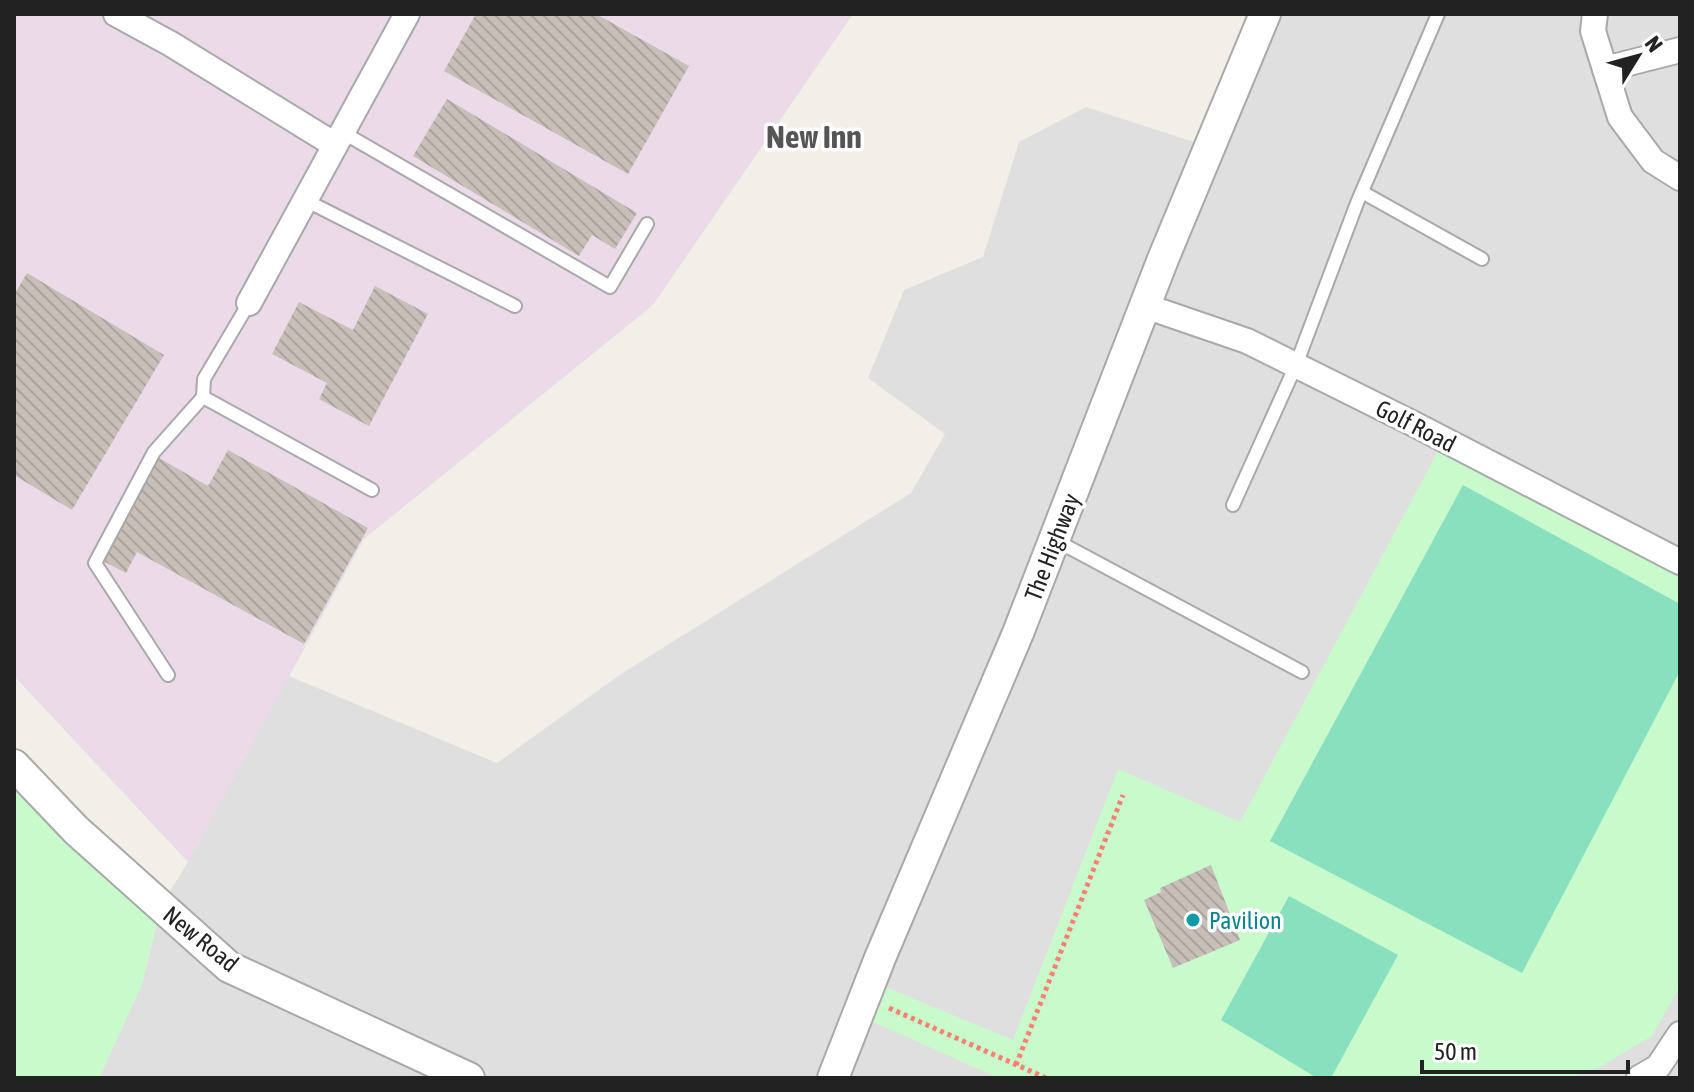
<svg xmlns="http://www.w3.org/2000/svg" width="1694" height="1092" font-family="'Asap Condensed',sans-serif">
<defs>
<pattern id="building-back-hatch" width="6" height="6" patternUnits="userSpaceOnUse" patternTransform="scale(2)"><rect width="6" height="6" fill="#c7bfb8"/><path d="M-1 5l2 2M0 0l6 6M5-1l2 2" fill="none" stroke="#aba49e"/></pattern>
</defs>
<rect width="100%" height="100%" fill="#f2efe9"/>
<polygon fill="#e0dfdf" points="1264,14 1680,14 1680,1078 99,1078 142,984 161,906 188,862 289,676 497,763 621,674 911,493 945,434 868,378 904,290 983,257 1019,142 1086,107 1206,146"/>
<polygon fill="#ebdbe8" points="14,14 853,14 653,305 364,539 188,862 14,676"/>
<g fill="#c8facc">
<polygon points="1444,440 1680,562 1680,986 1652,1036 1600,1067 1570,1078 998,1078 858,1015 871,981 1013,1040 1118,769 1240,822"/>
<polygon points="14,765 161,906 142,984 99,1078 14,1078"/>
</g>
<g fill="#88e0be">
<polygon points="1463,485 1680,604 1680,671 1522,973 1270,841"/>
<polygon points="1289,896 1398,955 1331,1078 1317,1078 1221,1020"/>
</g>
<g fill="url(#building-back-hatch)">
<polygon points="476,14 596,14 689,66 628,174 444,71"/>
<polygon points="447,99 637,213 615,249 592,235 579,256 413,156"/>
<polygon points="27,273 164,355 72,510 14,475 14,295"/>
<polygon points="375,286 428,314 369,426 319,399 327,383 272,354 299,302 353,330"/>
<polygon points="228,450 368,528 304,644 137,552 126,573 103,561 159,458 208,486"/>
<polygon points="1211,865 1240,940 1173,968 1144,900 1161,892 1160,888"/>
</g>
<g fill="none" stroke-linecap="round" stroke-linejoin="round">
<g stroke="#a9a9a9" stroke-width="16">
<g id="service">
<polyline points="342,132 610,287 647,224"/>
<polyline points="1362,192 1482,259"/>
<polyline points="305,200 515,306"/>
<polyline points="249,303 204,379 203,397 372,490"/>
<polyline points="1233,505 1296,365 1357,203 1438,14"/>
<polyline points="1055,540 1302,672"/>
<polyline points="168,675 95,563 154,452 203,397"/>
</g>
</g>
<g stroke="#a9a9a9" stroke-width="28">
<g id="minor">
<polyline points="116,14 171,44 335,145"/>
<polyline points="1595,14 1593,31 1620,117 1653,161 1680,178"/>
<polyline points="1605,69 1680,50"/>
<polyline points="249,303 407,14"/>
<polyline points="1145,306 1247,341 1412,423 1680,562"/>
<polyline points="1639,1078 1658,1067 1680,1034"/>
</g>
</g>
<g stroke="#a9a9a9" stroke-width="34">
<g id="tertiary">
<polyline points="14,765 76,830 229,967 469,1078"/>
<polyline points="833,1078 880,958 1018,633 1163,259 1265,14"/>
</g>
</g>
<g stroke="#fa8072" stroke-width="5" stroke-dasharray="4 4" stroke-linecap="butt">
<polyline points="889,1008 1046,1078"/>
<polyline points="1016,1065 1123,795"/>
</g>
<use href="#service" stroke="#fff" stroke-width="12"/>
<use href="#minor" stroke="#fff" stroke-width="24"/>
<use href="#tertiary" stroke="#fff" stroke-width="30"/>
</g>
<circle fill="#0f9aa8" stroke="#fff" stroke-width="3" cx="1193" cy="920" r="8"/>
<g text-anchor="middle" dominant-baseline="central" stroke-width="7" stroke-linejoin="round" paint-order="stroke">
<g font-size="24" fill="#222" stroke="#fff">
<text transform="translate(1416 426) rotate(27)">Golf Road</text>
<text transform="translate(1052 547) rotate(-69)">The Highway</text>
<text transform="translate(201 939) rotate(39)">New Road</text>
</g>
<g font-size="24" fill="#0d838f" stroke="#fff" text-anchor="start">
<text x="1209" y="920">Pavilion</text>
</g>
<g font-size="32" font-weight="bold" fill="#555" stroke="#fff">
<text x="814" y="136">New Inn</text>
</g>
</g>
<rect width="1694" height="1092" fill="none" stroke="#222222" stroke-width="32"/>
<g transform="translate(1638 56) rotate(53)" stroke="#ffffff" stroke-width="6" paint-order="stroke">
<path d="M0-6L14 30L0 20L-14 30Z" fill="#222222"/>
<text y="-12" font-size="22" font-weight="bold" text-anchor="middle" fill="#222222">N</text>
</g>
<path d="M1422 1060v12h206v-12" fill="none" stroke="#222222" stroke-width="4"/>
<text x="1434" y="1060" font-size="24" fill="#222222" stroke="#ffffff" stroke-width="6" paint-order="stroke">50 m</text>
</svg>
